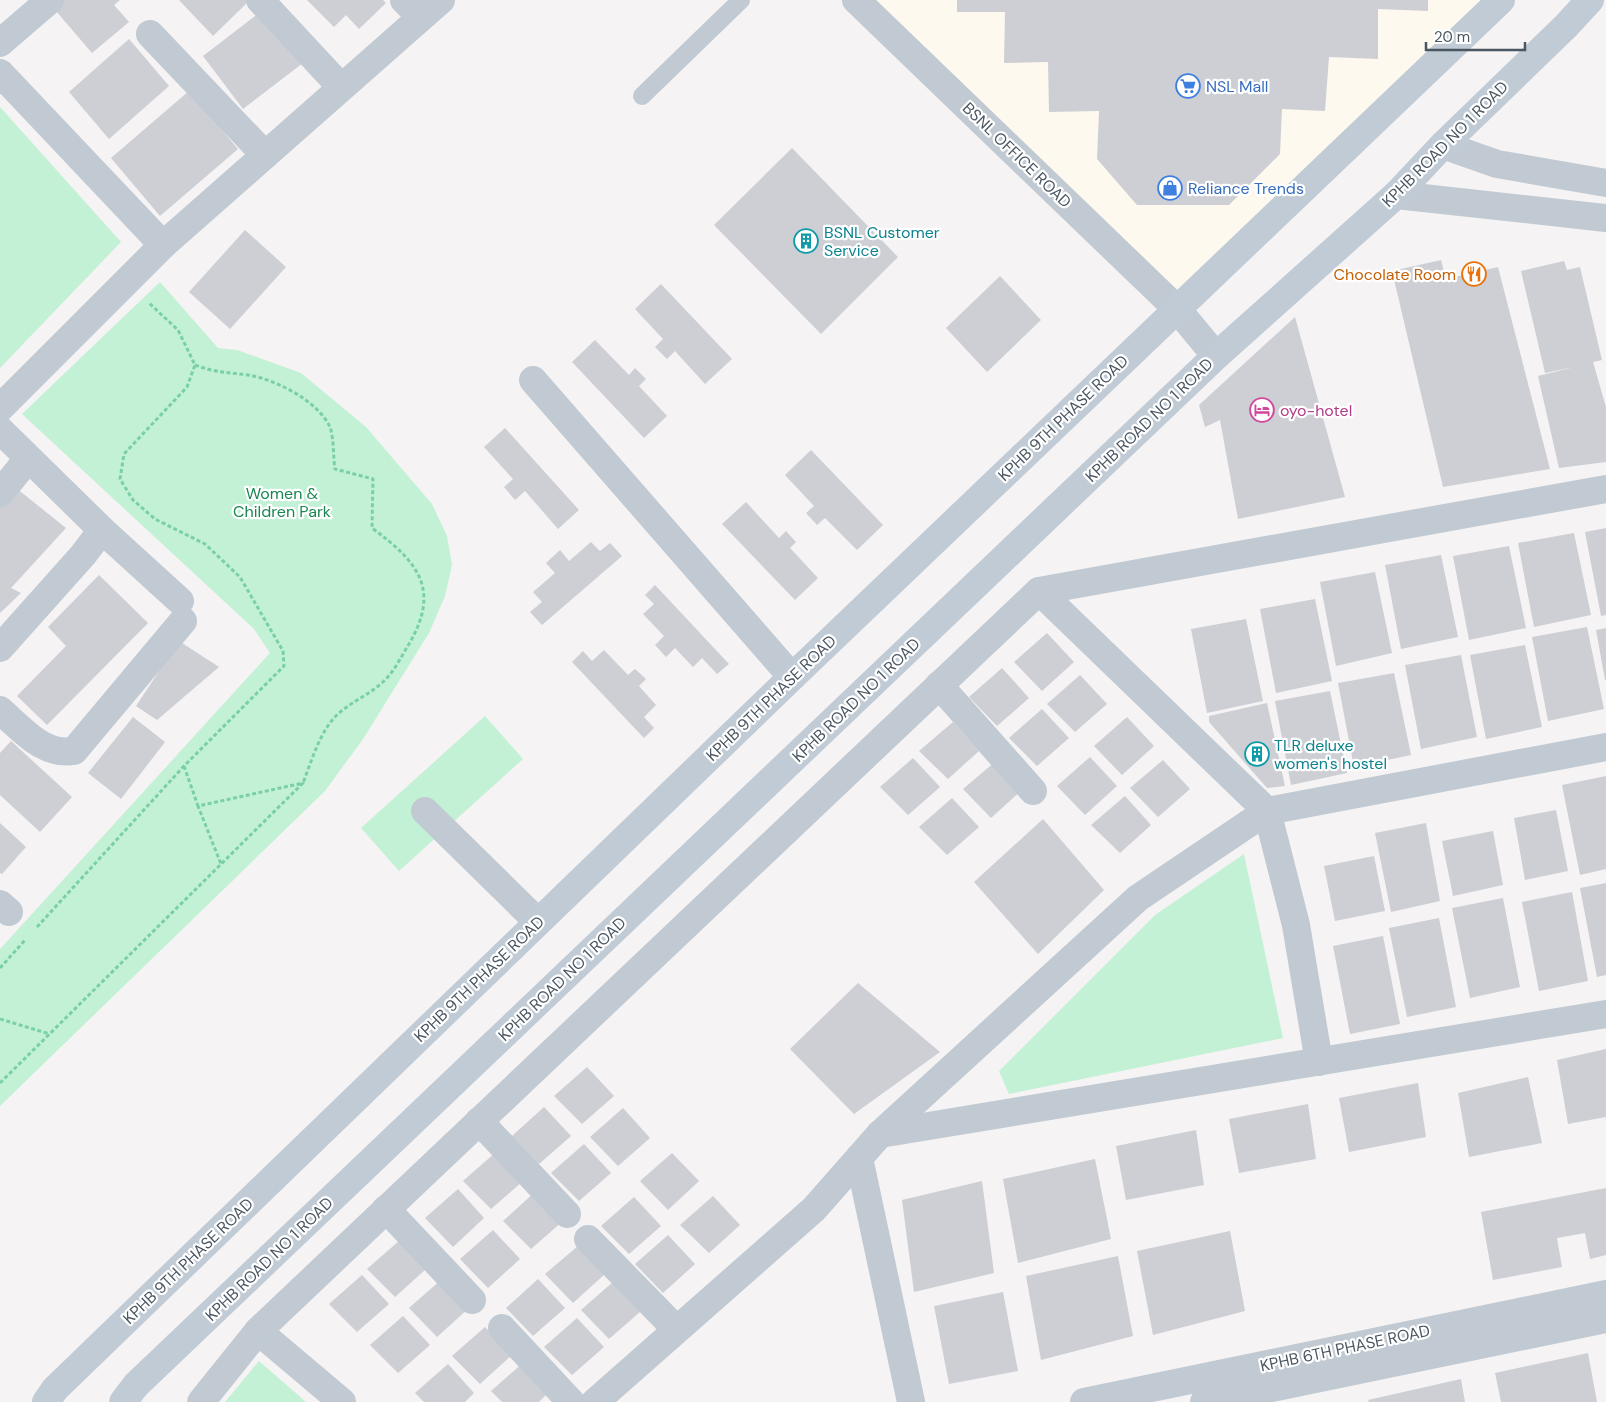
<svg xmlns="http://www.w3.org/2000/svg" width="1606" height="1402" font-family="'DM Sans',sans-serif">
<rect width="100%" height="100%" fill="#f5f3f3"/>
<polygon fill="#fdf9ef" points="856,0 1501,0 1177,309"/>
<g fill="#c3f1d5">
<polygon points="0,107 121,242 0,368"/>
<polygon points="160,282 218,348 237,350 301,373 366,427 432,504 447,536 452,565 445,596 429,633 363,739 325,791 0,1106 0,949 270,653 254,629 22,414"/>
<polygon points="485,716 523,759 399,871 361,828"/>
<polygon points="1244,854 1283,1038 1009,1094 999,1071 1155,915"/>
<polygon points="259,1361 306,1402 225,1402"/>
</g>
<g fill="#cdcfd5">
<polygon points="54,0 120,0 114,5 129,22 92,53 50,4"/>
<polygon points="179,0 250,0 213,36"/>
<polygon points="307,0 383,0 386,3 359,29 346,15 334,27"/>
<polygon points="957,0 1428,0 1428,11 1378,9 1378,59 1329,57 1325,111 1282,109 1280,154 1229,205 1137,205 1097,159 1099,111 1049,112 1048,62 1004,63 1005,12 957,12"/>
<polygon points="263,10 303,63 243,109 203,56"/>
<polygon points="129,39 169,86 109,139 69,92"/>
<polygon points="189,91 238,149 160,216 111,158"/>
<polygon points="792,148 898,257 821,334 714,225"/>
<polygon points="245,230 286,267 230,329 189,292"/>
<polygon points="1441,260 1446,279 1498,267 1550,469 1443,487 1392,271"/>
<polygon points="1564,261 1567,270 1580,267 1602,360 1593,362 1606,407 1606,462 1559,468 1538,376 1574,367 1545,373 1521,271"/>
<polygon points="1000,276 1041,320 987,372 946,328"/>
<polygon points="661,284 732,359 705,384 675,351 667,359 655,347 663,339 635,309"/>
<polygon points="1295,317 1345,497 1238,519 1220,420 1205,427 1199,405"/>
<polygon points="595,340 629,375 635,368 646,379 639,386 667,416 644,438 572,362"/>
<polygon points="505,428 579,510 558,529 525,491 515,500 504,487 513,479 484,447"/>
<polygon points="811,450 883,525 857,550 825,518 817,525 806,513 814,506 785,475"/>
<polygon points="16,488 66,528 11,588 21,593 0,613 0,504"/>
<polygon points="746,502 779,538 786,531 796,542 790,548 818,578 795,600 722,524"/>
<polygon points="1606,528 1606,615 1601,616 1585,532"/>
<polygon points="1574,533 1591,615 1534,627 1518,543"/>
<polygon points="591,542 600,551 610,543 622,556 542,625 530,612 542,602 533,592 555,573 546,563 560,550 569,561"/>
<polygon points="1509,546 1526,628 1469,640 1453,556"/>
<polygon points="1441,555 1458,637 1401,649 1385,565"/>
<polygon points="1375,572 1392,653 1336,666 1320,582"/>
<polygon points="99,575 148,623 47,725 17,696 66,646 48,627"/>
<polygon points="655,585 729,664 717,674 702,658 693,667 675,648 666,657 655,645 664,636 643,614 654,604 645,595"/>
<polygon points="1315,599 1332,681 1276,693 1260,609"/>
<polygon points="1246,619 1263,701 1207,713 1191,629"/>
<polygon points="1587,627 1604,709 1548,721 1532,637"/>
<polygon points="1606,628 1606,680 1605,680 1596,630"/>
<polygon points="1047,633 1074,662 1042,691 1014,662"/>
<polygon points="179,641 219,667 157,720 136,706"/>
<polygon points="1525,645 1542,727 1486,739 1470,655"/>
<polygon points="604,650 628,675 635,669 646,679 639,686 656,705 644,717 654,728 644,738 572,662 583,651 592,661"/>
<polygon points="1461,655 1477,737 1421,749 1405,665"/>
<polygon points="1002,668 1029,698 997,726 969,697"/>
<polygon points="1394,673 1411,755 1354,767 1338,683"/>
<polygon points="1080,675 1107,704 1075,732 1047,704"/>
<polygon points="1330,691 1347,773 1291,785 1275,701"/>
<polygon points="1267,703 1285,786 1267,788 1209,722 1209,716"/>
<polygon points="1042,709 1069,738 1037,766 1009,738"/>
<polygon points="133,717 165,742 121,799 88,773"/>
<polygon points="1127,717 1154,746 1122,775 1094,746"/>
<polygon points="953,722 979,751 948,779 919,751"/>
<polygon points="11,741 72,797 40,832 0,795 0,753"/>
<polygon points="1090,757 1117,786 1085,815 1057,786"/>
<polygon points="913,758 940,787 908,815 880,787"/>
<polygon points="1163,760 1190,789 1158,817 1130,788"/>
<polygon points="996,761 1023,789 991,818 963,789"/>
<polygon points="1606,776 1606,869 1580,875 1562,785"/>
<polygon points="1125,796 1151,825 1120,853 1091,825"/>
<polygon points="952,798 979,827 947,855 919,827"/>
<polygon points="1556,810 1568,871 1525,880 1514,818"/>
<polygon points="1043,819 1104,890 1038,954 974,882"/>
<polygon points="0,823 26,847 2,874 0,873"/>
<polygon points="1426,823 1440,901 1391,912 1375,833"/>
<polygon points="1493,831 1503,885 1453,896 1442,841"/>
<polygon points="1374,856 1385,911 1335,921 1324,866"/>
<polygon points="1606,883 1606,975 1597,977 1580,888"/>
<polygon points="1572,892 1588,981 1539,991 1522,902"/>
<polygon points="1503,898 1520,987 1470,998 1452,908"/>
<polygon points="1439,918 1456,1007 1407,1017 1389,928"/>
<polygon points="1383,936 1400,1024 1350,1034 1333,946"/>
<polygon points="858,983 940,1052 854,1114 790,1049"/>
<polygon points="1606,1049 1606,1117 1568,1124 1557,1060"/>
<polygon points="587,1067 614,1096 582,1124 554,1096"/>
<polygon points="1528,1077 1542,1143 1469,1157 1458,1093"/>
<polygon points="1418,1083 1426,1137 1349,1152 1339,1098"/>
<polygon points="1308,1104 1316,1159 1239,1173 1229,1119"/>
<polygon points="544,1107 571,1136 539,1164 512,1136"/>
<polygon points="623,1108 650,1138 618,1166 590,1137"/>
<polygon points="1196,1130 1204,1185 1126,1200 1116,1146"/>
<polygon points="584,1144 611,1173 579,1201 551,1173"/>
<polygon points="496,1152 523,1181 491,1209 463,1181"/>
<polygon points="672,1153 699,1181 668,1210 640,1181"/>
<polygon points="1095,1159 1111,1239 1018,1263 1003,1179"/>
<polygon points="982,1181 994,1273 914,1292 902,1200"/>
<polygon points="1606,1188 1606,1255 1590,1259 1585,1233 1557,1238 1562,1267 1493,1280 1481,1212"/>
<polygon points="458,1189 484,1218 453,1247 425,1218"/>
<polygon points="536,1191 563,1221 531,1249 503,1221"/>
<polygon points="713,1196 740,1225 709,1253 680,1225"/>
<polygon points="634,1197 661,1226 629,1254 601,1226"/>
<polygon points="493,1230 520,1259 488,1288 460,1259"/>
<polygon points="1230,1231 1245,1311 1153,1335 1137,1251"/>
<polygon points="668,1235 695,1264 663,1293 635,1264"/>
<polygon points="400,1240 426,1269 395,1297 367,1269"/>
<polygon points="578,1246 605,1274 573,1303 545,1274"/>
<polygon points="1118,1256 1133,1336 1041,1360 1026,1276"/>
<polygon points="362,1275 389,1304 357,1332 329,1304"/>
<polygon points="442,1279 469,1308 437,1337 409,1308"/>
<polygon points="538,1279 565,1308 533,1336 506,1308"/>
<polygon points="614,1281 641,1311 609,1339 581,1310"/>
<polygon points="1003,1292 1018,1371 949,1384 934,1306"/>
<polygon points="403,1316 430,1345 398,1373 370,1345"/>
<polygon points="577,1318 604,1347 572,1375 544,1347"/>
<polygon points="485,1327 512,1355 480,1384 452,1356"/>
<polygon points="1588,1353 1597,1402 1501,1402 1495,1373"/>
<polygon points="524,1362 550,1391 539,1402 502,1402 491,1391"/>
<polygon points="448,1364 474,1393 465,1402 424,1402 415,1393"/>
<polygon points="1461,1379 1465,1402 1369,1402 1368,1400"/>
</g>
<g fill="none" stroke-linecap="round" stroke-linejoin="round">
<g stroke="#7ad0a6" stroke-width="3" stroke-dasharray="4 2.5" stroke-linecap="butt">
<path d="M195,365C216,373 227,372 248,375C275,379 318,401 330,427C334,438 333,457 335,469L373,479L372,528C418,562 441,589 409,644C401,657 394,672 383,682C370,694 353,701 339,713C320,730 312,760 303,783"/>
<polyline points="184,766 198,806"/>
<polyline points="37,927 184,766 284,666 283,651 240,577 205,544 155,519 133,500 120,479 124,454 187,387 195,365 178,330 149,303"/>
<polyline points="0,968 26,939"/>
<polyline points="0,1019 50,1034"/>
<polyline points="0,1083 303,783 198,806 221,864"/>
</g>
<polyline stroke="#c1cad2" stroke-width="18" points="642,96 741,0"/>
<g stroke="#c1cad2" stroke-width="28">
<polyline points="260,0 341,87"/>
<polyline points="404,0 421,17"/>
<polyline points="856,0 1177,309 1216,356"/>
<polyline points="150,34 265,155"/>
<polyline points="0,43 50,0"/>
<polyline points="0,73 163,245"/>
<polyline points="533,380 792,677"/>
<polyline points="0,408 163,245 441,0"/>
<polyline points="0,430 102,530 83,555 0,648"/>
<polyline points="0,493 28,459"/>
<polyline points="102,530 180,601"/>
<polyline points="1039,591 1606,489"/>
<polyline points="939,685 1033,791"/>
<path d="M0,710C22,729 43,756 74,751L183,621"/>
<polyline points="425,811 538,922"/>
<polyline points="0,904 9,912"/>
<polyline points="1319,1062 1296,925 1267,811 1606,747"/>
<polyline points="479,1121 567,1214"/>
<polyline points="880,1134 1606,1014"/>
<polyline points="859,1158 911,1402"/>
<polyline points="386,1209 472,1300"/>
<polyline points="588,1239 676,1329"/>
<polyline points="502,1328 571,1402"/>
<polyline points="258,1331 342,1402"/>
<polyline points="201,1402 258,1331 1039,591 1267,811 1138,898 880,1134 814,1209 595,1402"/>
</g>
<g stroke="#c1cad2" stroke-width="28">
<polyline points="1443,145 1497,164 1606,183"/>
<polyline points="1396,195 1606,218"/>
<polyline points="1084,1402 1606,1294"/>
<polyline points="1204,1402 1606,1319"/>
</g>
<g stroke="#c1cbd6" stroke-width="28">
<polyline points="46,1402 55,1389 792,677 1501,0"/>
<polyline points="123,1402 136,1385 1216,356 1396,195 1443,145 1566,26 1590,0"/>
</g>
</g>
<defs>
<g id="supermarket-ring" transform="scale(1.25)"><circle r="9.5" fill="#fff" stroke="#3f7fe0" stroke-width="1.5"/><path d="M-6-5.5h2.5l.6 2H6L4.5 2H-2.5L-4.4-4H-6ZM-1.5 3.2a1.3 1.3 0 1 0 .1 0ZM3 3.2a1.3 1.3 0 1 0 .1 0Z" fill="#3f7fe0"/></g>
<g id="shop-ring" transform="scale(1.25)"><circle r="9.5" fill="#fff" stroke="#3f7fe0" stroke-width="1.5"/><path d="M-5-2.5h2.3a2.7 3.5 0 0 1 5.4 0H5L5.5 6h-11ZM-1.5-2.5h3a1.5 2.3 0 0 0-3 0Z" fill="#3f7fe0"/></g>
<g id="building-ring" transform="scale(1.25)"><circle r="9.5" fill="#fff" stroke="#0f9aa8" stroke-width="1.5"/><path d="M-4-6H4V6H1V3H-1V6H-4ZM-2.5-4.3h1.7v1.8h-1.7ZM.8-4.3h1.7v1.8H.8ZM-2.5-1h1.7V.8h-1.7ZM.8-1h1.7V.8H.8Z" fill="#0f9aa8"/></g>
<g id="restaurant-ring" transform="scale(1.25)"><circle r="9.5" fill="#fff" stroke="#e8710a" stroke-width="1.5"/><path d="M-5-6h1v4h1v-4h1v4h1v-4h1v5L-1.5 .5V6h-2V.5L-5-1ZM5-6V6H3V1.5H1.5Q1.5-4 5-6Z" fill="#e8710a"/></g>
<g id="hotel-ring" transform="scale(1.25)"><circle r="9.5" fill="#fff" stroke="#d1479c" stroke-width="1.5"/><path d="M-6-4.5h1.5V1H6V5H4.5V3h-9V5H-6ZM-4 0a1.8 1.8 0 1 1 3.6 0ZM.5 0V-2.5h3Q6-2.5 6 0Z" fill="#d1479c"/></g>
</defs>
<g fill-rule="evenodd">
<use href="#supermarket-ring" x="1188" y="86"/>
<use href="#shop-ring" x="1170" y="188"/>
<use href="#building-ring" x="806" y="241"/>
<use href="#restaurant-ring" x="1474" y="274"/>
<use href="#hotel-ring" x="1262" y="410"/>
<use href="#building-ring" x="1257" y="754"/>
</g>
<g text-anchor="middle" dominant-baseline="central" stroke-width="4.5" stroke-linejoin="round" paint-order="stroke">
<g font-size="16" fill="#366cbe" stroke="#fff" text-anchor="start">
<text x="1206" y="86">NSL Mall</text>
<text x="1188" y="188">Reliance Trends</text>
</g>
<g font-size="16" fill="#4a5661" stroke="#fff">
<text transform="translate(1445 144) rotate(-45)">KPHB ROAD NO 1 ROAD</text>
<text transform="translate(1017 155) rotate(44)">BSNL OFFICE ROAD</text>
<text transform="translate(1063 418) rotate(-44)">KPHB 9TH PHASE ROAD</text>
<text transform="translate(1149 420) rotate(-44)">KPHB ROAD NO 1 ROAD</text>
<text transform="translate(771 698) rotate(-44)">KPHB 9TH PHASE ROAD</text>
<text transform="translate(856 700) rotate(-44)">KPHB ROAD NO 1 ROAD</text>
<text transform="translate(479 979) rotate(-44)">KPHB 9TH PHASE ROAD</text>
<text transform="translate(562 979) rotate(-44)">KPHB ROAD NO 1 ROAD</text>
<text transform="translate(269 1259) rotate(-44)">KPHB ROAD NO 1 ROAD</text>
<text transform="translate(188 1261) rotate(-44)">KPHB 9TH PHASE ROAD</text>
<text transform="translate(1345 1348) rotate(-12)">KPHB 6TH PHASE ROAD</text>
</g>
<g font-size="16" fill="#0d838f" stroke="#fff" text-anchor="start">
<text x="824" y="232">BSNL Customer<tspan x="824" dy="18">Service</tspan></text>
<text x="1274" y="745">TLR deluxe<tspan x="1274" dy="18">women's hostel</tspan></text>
</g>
<g font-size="16" fill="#c56008" stroke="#fff" text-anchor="end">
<text x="1456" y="274">Chocolate Room</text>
</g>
<g font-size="16" fill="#b23c85" stroke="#fff" text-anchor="start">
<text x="1280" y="410">oyo-hotel</text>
</g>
<g font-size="16" fill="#17864f" stroke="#fff">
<text x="282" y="493">Women &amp;<tspan x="282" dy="18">Children Park</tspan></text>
</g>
</g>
<path d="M1426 42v8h99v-8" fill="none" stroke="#4a5661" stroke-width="2.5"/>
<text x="1434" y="42" font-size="15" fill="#4a5661" stroke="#ffffff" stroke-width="4" paint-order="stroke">20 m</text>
</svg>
